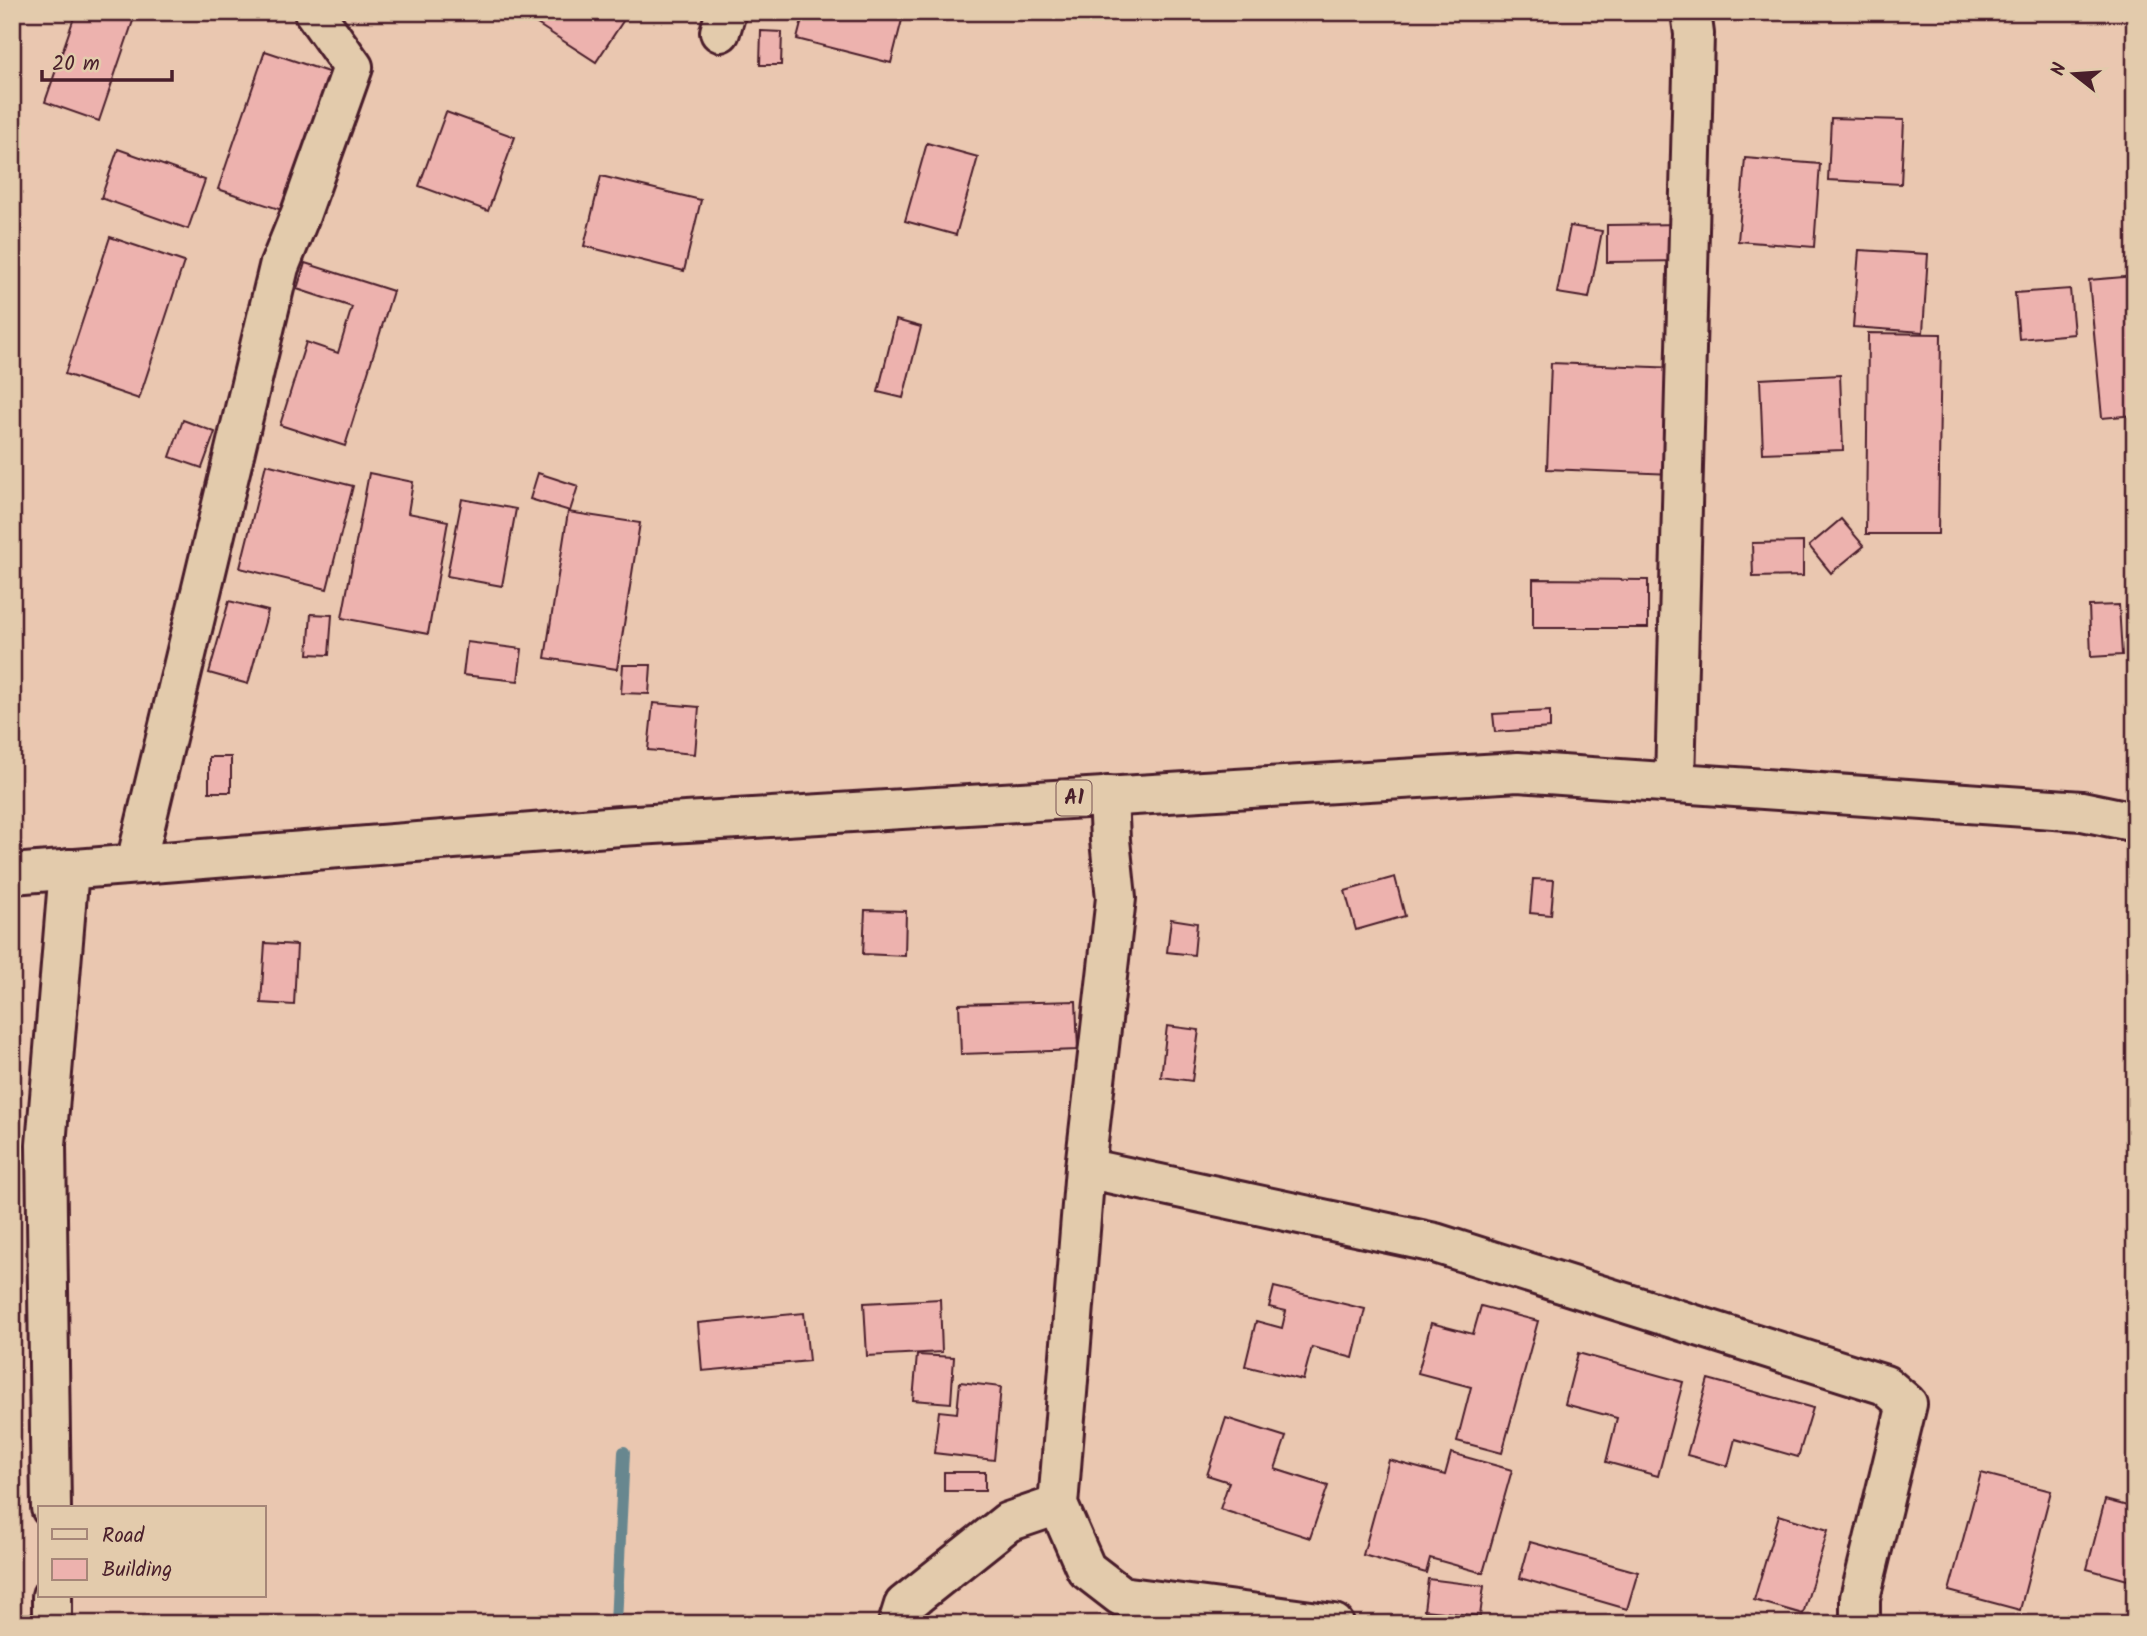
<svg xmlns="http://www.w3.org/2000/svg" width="2147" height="1636" font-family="Kalam,sans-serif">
<rect width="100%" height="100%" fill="#eac7b0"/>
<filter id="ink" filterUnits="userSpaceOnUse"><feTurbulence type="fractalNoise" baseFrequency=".0143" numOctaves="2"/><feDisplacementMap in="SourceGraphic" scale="14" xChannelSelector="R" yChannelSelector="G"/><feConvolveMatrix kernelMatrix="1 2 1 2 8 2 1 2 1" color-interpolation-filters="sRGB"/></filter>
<g filter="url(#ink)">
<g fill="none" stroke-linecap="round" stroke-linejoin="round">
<polyline stroke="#67878f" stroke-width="12" points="616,1624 624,1452"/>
</g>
<g fill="#edb2ae" stroke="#4a1f2b" stroke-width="2">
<polygon points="76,12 136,12 99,121 45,102"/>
<polygon points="536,12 629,12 596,62 531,20"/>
<polygon points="804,12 904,12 891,63 797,39"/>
<polygon points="761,31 782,32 781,65 760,65"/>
<polygon points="265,51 337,75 291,213 218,189"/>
<polygon points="446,112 515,137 488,211 419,186"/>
<polygon points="1831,118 1904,120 1901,184 1828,180"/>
<polygon points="927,143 978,157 956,235 905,221"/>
<polygon points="118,149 205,180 188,229 101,198"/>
<polygon points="1745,158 1820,164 1814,247 1738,241"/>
<polygon points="601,176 701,200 684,271 584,246"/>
<polygon points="1685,224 1684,261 1607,262 1607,225"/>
<polygon points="1570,226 1602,231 1589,298 1557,293"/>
<polygon points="110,237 184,262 139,399 65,374"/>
<polygon points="1859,250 1928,254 1923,332 1853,327"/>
<polygon points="305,263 393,291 345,446 280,425 306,342 338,353 352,307 297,289"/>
<polygon points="2135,276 2135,415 2102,418 2089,280"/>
<polygon points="2070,289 2074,334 2019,339 2015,293"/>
<polygon points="896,320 921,327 903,398 878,392"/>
<polygon points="1868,333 1941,334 1938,534 1866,534"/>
<polygon points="1551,363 1678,368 1674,474 1547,469"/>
<polygon points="1840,375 1843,450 1763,453 1760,379"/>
<polygon points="183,420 215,432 202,468 170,457"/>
<polygon points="266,464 353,486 327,589 240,568"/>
<polygon points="369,473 413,482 408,513 448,521 428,634 342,618"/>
<polygon points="538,473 578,486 570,511 530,499"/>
<polygon points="462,499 516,509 502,586 447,576"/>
<polygon points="568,512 640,523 617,669 545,658"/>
<polygon points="1841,519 1864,546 1831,573 1809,546"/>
<polygon points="1803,542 1803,576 1753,577 1752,543"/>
<polygon points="1533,579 1648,580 1648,628 1533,628"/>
<polygon points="229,601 268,611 248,684 209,673"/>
<polygon points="2119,605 2122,655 2091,657 2089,606"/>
<polygon points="311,614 332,615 329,655 308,654"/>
<polygon points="467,642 522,649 518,681 463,675"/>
<polygon points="623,665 651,665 649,694 621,693"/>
<polygon points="653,703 699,707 695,754 648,750"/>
<polygon points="1550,711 1550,728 1495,732 1493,714"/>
<rect x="209" y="757" width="22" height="35"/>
<polygon points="1395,877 1405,916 1356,930 1345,891"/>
<polygon points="1533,879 1554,880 1551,915 1530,913"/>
<polygon points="865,910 906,911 905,956 863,954"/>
<polygon points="1171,919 1197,923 1194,955 1167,952"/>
<polygon points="265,943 297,945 294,1005 261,1003"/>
<polygon points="1076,1001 1078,1050 961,1054 959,1004"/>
<polygon points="1167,1026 1199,1030 1192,1081 1161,1077"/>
<polygon points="1274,1287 1365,1309 1353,1358 1312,1347 1303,1380 1245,1366 1256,1321 1282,1328 1286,1311 1269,1307"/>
<polygon points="940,1299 942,1352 867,1356 864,1303"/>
<polygon points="1481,1306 1538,1321 1502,1453 1457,1441 1471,1387 1418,1373 1431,1323 1473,1334"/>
<polygon points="804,1313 809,1361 702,1371 698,1323"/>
<polygon points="1578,1353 1683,1382 1658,1476 1606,1462 1617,1418 1565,1404"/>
<polygon points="917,1355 954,1357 951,1403 913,1400"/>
<polygon points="1708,1379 1813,1408 1798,1457 1735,1439 1728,1466 1687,1455"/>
<polygon points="960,1382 1001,1387 994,1460 934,1453 939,1411 957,1413"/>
<polygon points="1226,1418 1286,1437 1275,1469 1328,1486 1310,1538 1220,1509 1229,1482 1207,1475"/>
<polygon points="1451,1453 1512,1470 1483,1573 1430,1558 1426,1573 1363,1555 1389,1460 1445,1475"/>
<rect x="944" y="1472" width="41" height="19"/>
<polygon points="1981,1473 2051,1491 2020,1610 1949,1591"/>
<polygon points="2105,1500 2135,1508 2135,1582 2087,1569"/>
<polygon points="1779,1515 1828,1530 1803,1614 1754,1600"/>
<polygon points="1530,1542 1638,1572 1627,1609 1520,1578"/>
<polygon points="1428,1579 1484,1586 1480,1616 1424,1610"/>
</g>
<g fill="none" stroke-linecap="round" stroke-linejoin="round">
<g stroke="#4a1f2b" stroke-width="44">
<g id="minor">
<polyline points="720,32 726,12"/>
<polyline points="1675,782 1694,34 1691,12"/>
<polyline points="1108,796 1110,840 1116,898 1085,1168 1058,1505 1086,1569 1121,1596 1334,1624"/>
<polyline points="136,863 279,267 301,213 353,67 314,12"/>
<polyline points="1085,1168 1435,1243 1885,1385 1907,1404 1860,1598 1860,1624"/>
<polyline points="51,1508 46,1145 69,869"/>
<polyline points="52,1624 52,1596"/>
<polyline points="898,1624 904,1605 1008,1522 1058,1505"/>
</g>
</g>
<g stroke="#4a1f2b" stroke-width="44">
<polyline id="highway" points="12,874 620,826 1518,772 2082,811 2135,822"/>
</g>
<use href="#minor" stroke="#e3cbac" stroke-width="38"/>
<use href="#highway" stroke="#e3cbac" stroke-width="38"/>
</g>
</g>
<g text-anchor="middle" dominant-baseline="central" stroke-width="6" stroke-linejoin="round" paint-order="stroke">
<rect fill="#e3cbac" stroke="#785352" stroke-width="2" x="1056.5" y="780.5" width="35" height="35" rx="5"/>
<g font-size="21" font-weight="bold" fill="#4a1f2b">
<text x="1074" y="798">A1</text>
</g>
</g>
<rect width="2147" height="1636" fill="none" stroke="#e3cbac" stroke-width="42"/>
<rect x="21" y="21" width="2105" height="1594" fill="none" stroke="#4a1f2b" stroke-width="2.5" filter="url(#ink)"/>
<rect x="38" y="1506" width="228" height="91" fill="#e3cbac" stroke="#a68678" stroke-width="2"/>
<rect x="52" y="1529" width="35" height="10" fill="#e3cbac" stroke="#a68678" stroke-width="2"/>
<text x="102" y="1542" font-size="21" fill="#4a1f2b">Road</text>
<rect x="52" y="1559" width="35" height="21" fill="#edb2ae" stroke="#a68678" stroke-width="2"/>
<text x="102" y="1576" font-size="21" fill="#4a1f2b">Building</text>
<g transform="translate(2074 74) rotate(287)" stroke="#e3cbac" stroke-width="5" paint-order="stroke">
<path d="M0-5L12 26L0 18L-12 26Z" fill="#4a1f2b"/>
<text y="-10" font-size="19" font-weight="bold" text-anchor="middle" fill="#4a1f2b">N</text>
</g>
<path d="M42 70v10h130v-10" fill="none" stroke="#4a1f2b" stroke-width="3.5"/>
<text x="52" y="70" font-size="21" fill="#4a1f2b" stroke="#e3cbac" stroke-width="5" paint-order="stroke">20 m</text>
</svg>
